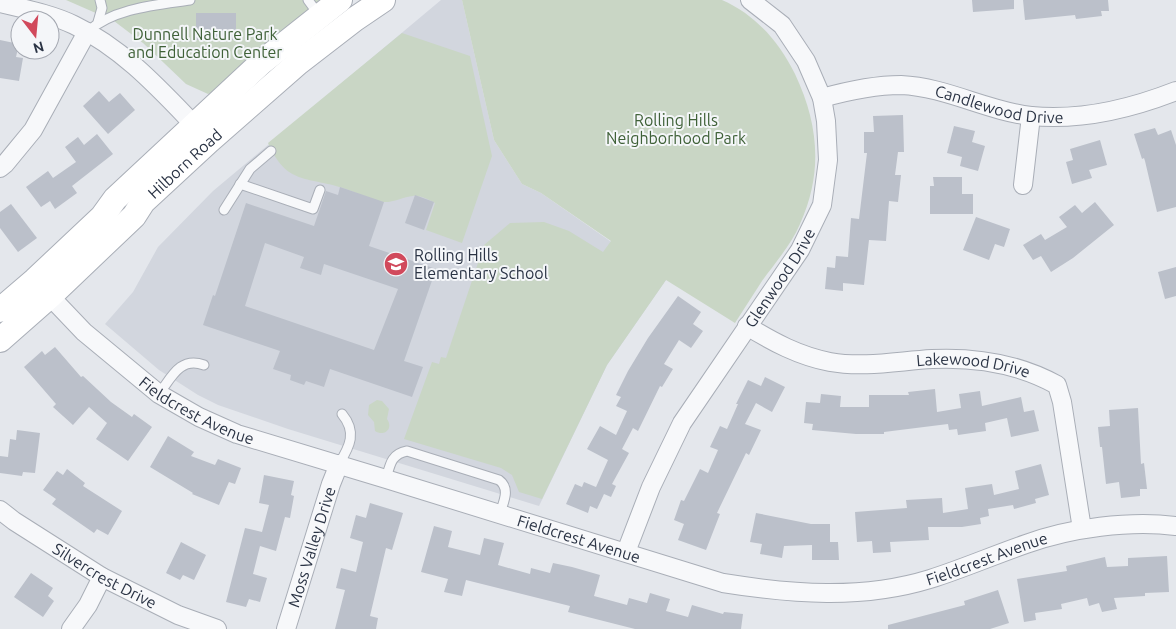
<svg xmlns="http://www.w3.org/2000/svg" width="1176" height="629" font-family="Ubuntu,sans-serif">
<rect width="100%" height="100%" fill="#e4e7ec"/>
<polygon fill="#d2d6de" points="441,0 462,0 494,140 522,184 541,193 666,280 607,365 539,506 288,429 218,405 198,395 159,370 105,324 133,292 158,247 213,191"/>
<g fill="#c9d6c5">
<polygon points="66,0 324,0 213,92 208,94 186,84 143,43 114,21"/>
<path d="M462,0H722C756,15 779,42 795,74C819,125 823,173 800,224C791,245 775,263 762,281C753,295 744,309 735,323L666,280L607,365L542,499L519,492L512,475L501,468L404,439L432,362L439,364L441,357L446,358L484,245L510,223L544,222L569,231L603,252L611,241L541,193L522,184L494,140Z"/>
<path d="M402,33L470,56L492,156L462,243L426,230L435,203C429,200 420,195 413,196C403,197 392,203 383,202C370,200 356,192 343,188C305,176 287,185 268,143Z"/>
<path d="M377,400L382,401L389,409L387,419C394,429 384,437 375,431L374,422L368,415L369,405Z"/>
</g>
<g fill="#bbc0ca" fill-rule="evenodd">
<polygon points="972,0 1014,0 1014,9 973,12"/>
<polygon points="1023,0 1108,0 1109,11 1101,11 1102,16 1076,19 1075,15 1025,20"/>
<rect x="196" y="13" width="40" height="27"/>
<polygon points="0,40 19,44 16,57 23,58 19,81 0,78"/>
<polygon points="99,91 109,102 120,93 135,110 108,134 83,106"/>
<polygon points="903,115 904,152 898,152 895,175 901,175 898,202 889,201 886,241 869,240 864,285 843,283 843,291 825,289 827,267 835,268 836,256 848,257 851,218 859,219 867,153 864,153 864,132 874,132 873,116"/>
<polygon points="954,126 975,131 972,142 985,146 978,171 960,166 962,157 947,153"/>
<polygon points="1155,128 1158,135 1171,130 1176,145 1176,207 1157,212 1145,161 1144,158 1142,159 1134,134"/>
<polygon points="97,134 113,154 72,186 77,193 55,209 50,201 41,207 26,187 48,171 53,178 76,162 65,147 78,137 84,145"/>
<polygon points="1100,140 1107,165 1089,170 1092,178 1072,184 1066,162 1073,160 1070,149"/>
<polygon points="933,177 962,177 962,194 973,194 973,214 930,214 930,186 934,186"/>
<path d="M340,187L384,202L369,246L436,269L404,361L423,367L412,397L330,369L324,387L306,381L304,385L290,380L291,375L273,369L280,351L203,325L213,295L215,296L246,203L314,226L326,191L338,195ZM265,243L304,257L300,268L321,275L324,264L398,289L374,350L245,306Z"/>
<polygon points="415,195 434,202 424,230 405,223"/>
<polygon points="1095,202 1114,225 1073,258 1051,272 1041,256 1033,260 1023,245 1041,234 1045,240 1067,227 1059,217 1075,205 1082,213"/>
<polygon points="11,204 37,238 18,252 0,228 0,212"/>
<polygon points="976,217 1010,229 1004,247 995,244 989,260 963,250"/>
<polygon points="1176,267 1176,296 1165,299 1158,272"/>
<polygon points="678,296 701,312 693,324 703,331 691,348 679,340 664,364 673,369 662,387 660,386 638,431 633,428 622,449 629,453 612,484 616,486 611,497 604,494 597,509 590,506 588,513 566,504 575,484 582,487 584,482 596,487 608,460 587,449 600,426 616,435 627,411 616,406 621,397 616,395 628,371 648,338"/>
<polygon points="55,347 81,377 83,376 111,402 132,417 134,414 152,427 128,461 96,439 107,423 89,407 73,425 53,407 56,404 24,367 42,351 45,355"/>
<polygon points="765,377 785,387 772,412 756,403 745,424 761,430 749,455 746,453 717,513 720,514 706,550 678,540 684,524 674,520 681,500 684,501 700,469 708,473 718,450 710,447 720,426 727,429 738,404 736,404 748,380 761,386"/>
<polygon points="935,389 937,412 961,408 959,394 980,391 982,406 1021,397 1024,412 1034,410 1039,431 1011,437 1007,418 985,423 986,431 958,435 957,429 949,430 948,424 884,432 884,434 856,434 812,430 813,424 804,423 806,402 820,403 821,394 841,396 840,407 869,407 869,395 909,395 908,392"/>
<polygon points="1138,408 1141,464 1144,463 1147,489 1140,489 1140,496 1121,498 1119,482 1106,484 1102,447 1100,447 1098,427 1110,426 1109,410"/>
<polygon points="17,430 40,433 35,473 23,472 22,476 0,473 0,456 8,457 10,439 16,440"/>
<polygon points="168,436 194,452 191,456 215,465 218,459 241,468 235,484 229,482 219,505 192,494 193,493 150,467"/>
<polygon points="1041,464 1049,495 1035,499 1036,503 1014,509 1013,505 988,509 989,516 980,518 981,524 962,527 928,527 929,540 890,542 891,552 873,553 872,541 857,542 855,512 907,508 906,500 942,498 943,513 968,509 965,488 992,484 994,495 1019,489 1015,471"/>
<polygon points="67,469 85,483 83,486 122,511 108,535 97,529 94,533 52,504 56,499 43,490 57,471 63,475"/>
<polygon points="264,475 294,481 291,495 294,496 290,518 285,517 276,551 260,546 253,574 267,578 260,602 249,599 246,607 226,602 245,528 262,532 269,505 259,503"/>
<polygon points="370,503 403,513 392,550 386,548 370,616 378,618 376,629 335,629 345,590 336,588 341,568 356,572 363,542 350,538 356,515 366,518"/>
<polygon points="756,513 811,524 830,524 830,542 838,542 839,560 812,560 812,545 784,546 782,558 760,554 762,544 750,542"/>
<polygon points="434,526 452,531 448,547 480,555 484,538 504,543 498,565 530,574 531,568 550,573 553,563 572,567 600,575 594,596 627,605 629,598 647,603 650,593 670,599 666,611 688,617 692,605 723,614 724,612 743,614 741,629 635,629 568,612 570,606 466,580 462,596 444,592 448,579 421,572"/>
<polygon points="181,542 206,555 194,580 183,575 180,580 166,573"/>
<polygon points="1167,556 1169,592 1145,593 1145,596 1114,598 1117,609 1102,612 1099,603 1089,606 1087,598 1061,604 1062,609 1035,613 1036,620 1024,622 1017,579 1067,571 1066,566 1105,557 1107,567 1128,566 1128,558"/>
<polygon points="31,573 53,588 48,596 54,601 43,617 14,597"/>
<polygon points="998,590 1009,623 990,629 888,629 888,625 965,605 964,601"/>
</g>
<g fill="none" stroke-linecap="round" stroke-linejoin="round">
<g stroke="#a9aeb7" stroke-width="11">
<g id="lane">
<polyline points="308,0 319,15"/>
<polyline points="98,22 102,8 100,0"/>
<path d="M87,32C114,8 156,5 190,0"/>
<polyline points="240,184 313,209 320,190"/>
<polyline points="224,210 250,169 271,151"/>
<path d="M159,394C171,378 180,356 204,365"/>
<path d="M339,464C350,446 357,432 342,414"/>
<path d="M386,479C390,465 391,454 407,451L499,480C511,489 503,502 500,514"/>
</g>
</g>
<g stroke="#a9aeb7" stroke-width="20">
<g id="street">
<path d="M0,3C25,9 51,14 74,25C126,50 163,93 203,134"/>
<path id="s1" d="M822,98C847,91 875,85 901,85C946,87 987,111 1031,116C1081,121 1130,109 1176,91"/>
<polyline points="0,168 5,164 33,130 87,32"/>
<polyline points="1023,185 1031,116"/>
<path id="s2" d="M43,289L84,332L159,394L199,417L237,434L386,479L723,583C792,594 862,600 930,579C962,569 994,555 1026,544C1070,528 1130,520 1176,526"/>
<path id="s3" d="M747,326C773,342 799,356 830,362C864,368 898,361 932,359C975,357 1019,364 1057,385L1062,402L1082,529"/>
<path id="s4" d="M0,510L14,521L102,577L178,615L217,629"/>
<path id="s5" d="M626,552L651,487L682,423L800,250L822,205L828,160L826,121L822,98L806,61L782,25L750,0"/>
<polyline points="71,629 88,605 102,577"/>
<path id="s6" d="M286,629L331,484L339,464"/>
</g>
</g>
<g stroke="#a9aeb7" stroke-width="26">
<g id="secondary">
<polyline points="0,310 35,280 102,217 115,199 262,62 340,0"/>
<path id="s7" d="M0,340L50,296L134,216L143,202L209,141L298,63L355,19L383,0"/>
</g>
</g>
<use href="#lane" stroke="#f7f8fa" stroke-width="9"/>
<use href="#street" stroke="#f7f8fa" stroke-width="18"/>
<use href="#secondary" stroke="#fff" stroke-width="24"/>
</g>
<defs>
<g id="school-disc" transform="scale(1.25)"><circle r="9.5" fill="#d1495c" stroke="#f4f6f9"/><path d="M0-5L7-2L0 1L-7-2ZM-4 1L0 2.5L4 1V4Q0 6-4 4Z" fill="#fff"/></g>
</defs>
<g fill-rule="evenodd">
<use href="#school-disc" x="396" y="264"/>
</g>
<g text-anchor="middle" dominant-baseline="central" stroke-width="4" stroke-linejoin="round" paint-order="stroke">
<g font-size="16" fill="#3f6138" stroke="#f4f6f9">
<text x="205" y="34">Dunnell Nature Park<tspan x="205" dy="18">and Education Center</tspan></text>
<text x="676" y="120">Rolling Hills<tspan x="676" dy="18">Neighborhood Park</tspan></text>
</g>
<g font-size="16" fill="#2b3445" stroke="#f4f6f9">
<text stroke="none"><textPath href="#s1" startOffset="181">Candlewood Drive</textPath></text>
<text stroke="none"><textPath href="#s7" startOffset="256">Hilborn Road</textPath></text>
<text stroke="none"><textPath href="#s5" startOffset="316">Glenwood Drive</textPath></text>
<text stroke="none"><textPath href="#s3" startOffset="235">Lakewood Drive</textPath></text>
<text stroke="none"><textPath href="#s2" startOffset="198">Fieldcrest Avenue</textPath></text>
<text stroke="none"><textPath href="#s2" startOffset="602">Fieldcrest Avenue</textPath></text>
<text stroke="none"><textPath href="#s6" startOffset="86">Moss Valley Drive</textPath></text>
<text stroke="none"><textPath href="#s2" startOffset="1022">Fieldcrest Avenue</textPath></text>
<text stroke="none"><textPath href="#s4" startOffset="124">Silvercrest Drive</textPath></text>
</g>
<g font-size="16" fill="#2b3445" stroke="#f4f6f9" text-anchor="start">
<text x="414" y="255">Rolling Hills<tspan x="414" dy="18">Elementary School</tspan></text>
</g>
</g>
<g transform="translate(35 35) rotate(164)"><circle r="24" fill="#f4f6f9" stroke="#a4a8b1"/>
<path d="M0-4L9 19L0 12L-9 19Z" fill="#d1495c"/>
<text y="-8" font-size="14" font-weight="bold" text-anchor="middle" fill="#2b3445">N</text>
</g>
</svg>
